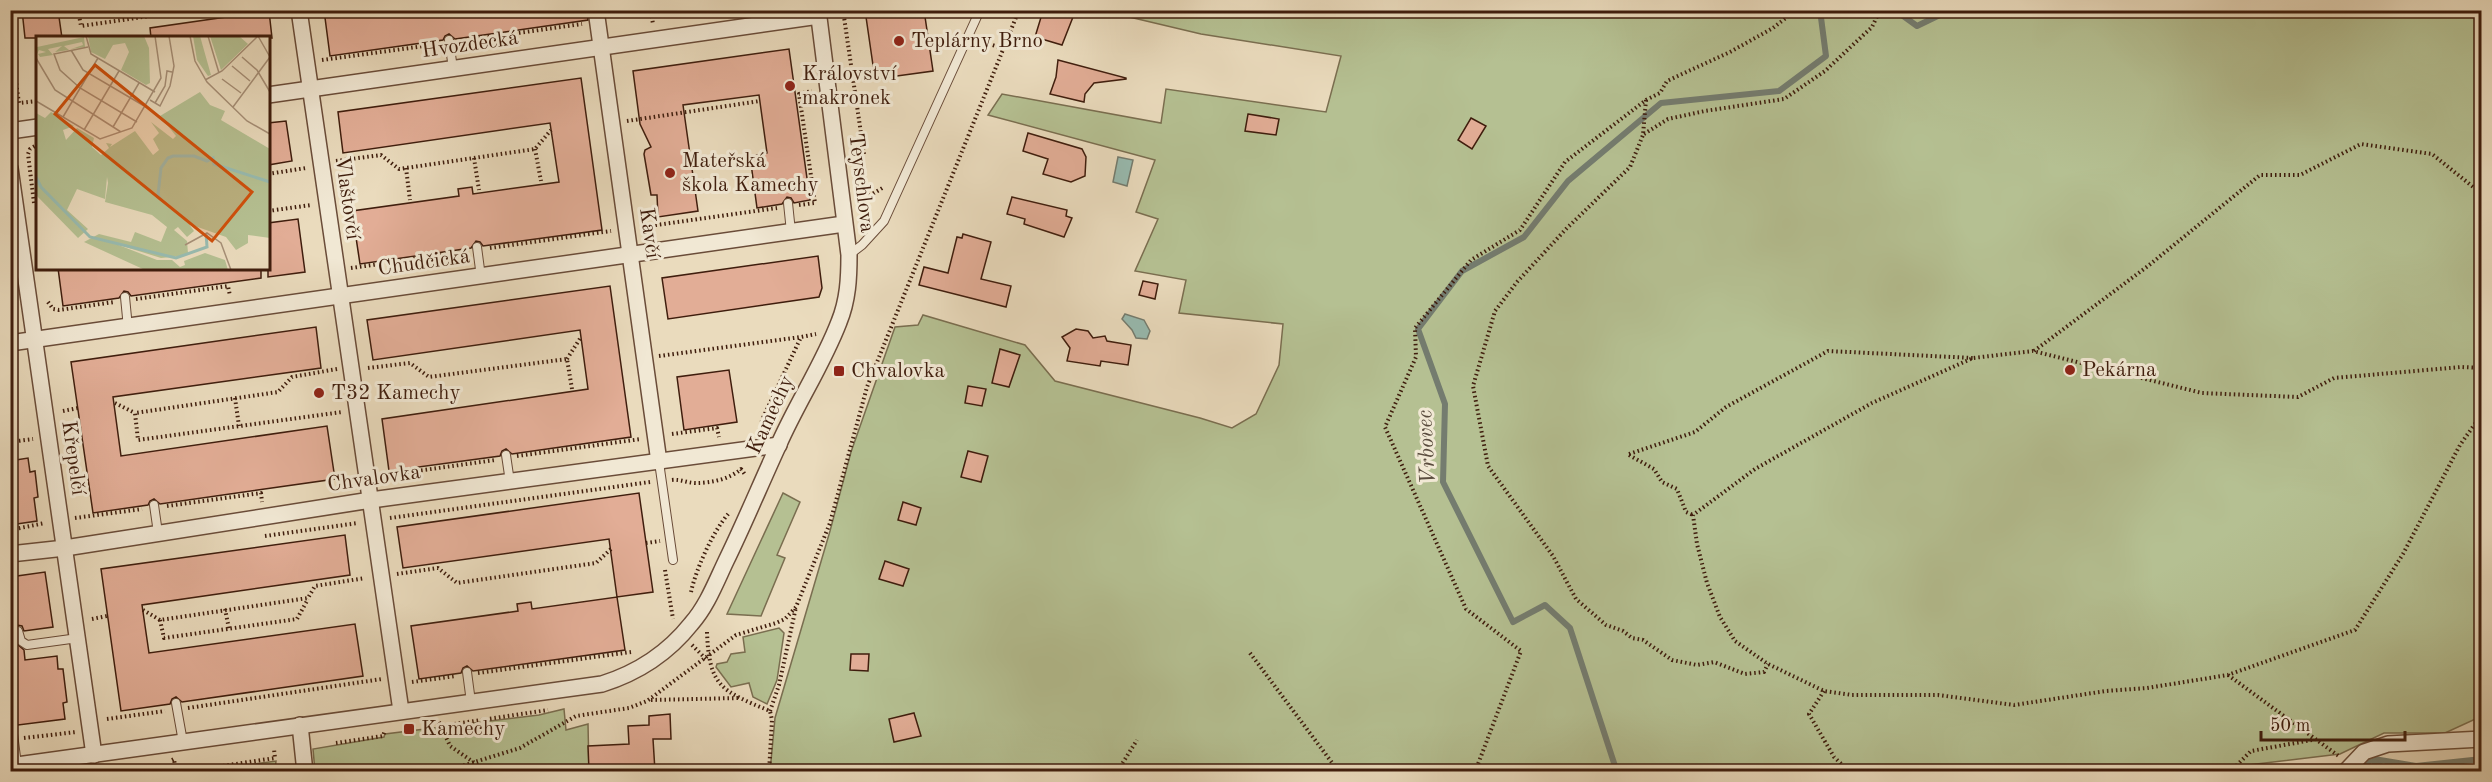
<svg xmlns="http://www.w3.org/2000/svg" width="2492" height="782" font-family="'Old Standard TT',serif">
<rect width="100%" height="100%" fill="#eadbbd"/>
<filter id="stains"><feTurbulence type="fractalNoise" baseFrequency=".00333" numOctaves="4"/><feColorMatrix values="0 0 0 0 .2 0 0 0 0 .09 0 0 0 0 .02 0 0 0 .5 -.17"/></filter>
<radialGradient id="worn" r=".72"><stop offset=".6" stop-color="#630" stop-opacity="0"/><stop offset="1" stop-color="#630" stop-opacity=".3"/></radialGradient>
<g fill="#b5c092" stroke="#7a6e50" stroke-width="1.5">
<polygon points="1104,11 2481,11 2482,716 2445,733 2384,733 2340,754 2248,765 2245,772 770,772 775,718 830,531 851,452 895,327 918,325 923,315 1025,345 1055,381 1200,418 1232,428 1256,414 1279,365 1283,324 1179,313 1186,280 1135,271 1158,219 1136,212 1155,160 988,115 1002,94 1161,123 1166,89 1326,112 1341,56 1201,34"/>
<polygon points="783,493 800,502 777,555 785,558 761,616 727,614"/>
<polygon points="779,628 784,633 777,680 767,704 753,697 749,683 731,687 716,667 717,664 727,662 731,654 745,652 743,637"/>
<polygon points="564,709 566,730 588,724 589,771 315,771 313,749 384,737 385,734 539,715"/>
<polygon points="276,761 275,771 203,771"/>
</g>
<g fill="#98bbb0" stroke="#747c6f" stroke-width="1.5">
<polygon points="1118,157 1133,160 1127,186 1113,182"/>
<polygon points="1125,314 1144,320 1150,331 1147,339 1136,338 1132,330 1122,319"/>
</g>
<g fill="none" stroke-linecap="round" stroke-linejoin="round">
<g stroke="#747c6f" stroke-width="6">
<polyline points="1895,10 1917,26 1950,10"/>
<polyline points="2368,758 2416,766 2482,759"/>
<polyline points="2368,758 2368,772"/>
<polyline points="2371,760 2391,772"/>
<polyline points="1634,772 1615,766 1570,628 1545,605 1513,622 1443,482 1445,404 1418,329 1462,271 1524,237 1568,181 1661,103 1779,91 1826,56 1820,10"/>
</g>
</g>
<g fill="#e2ad96" stroke="#3f1d0d" stroke-width="1.5">
<polygon points="22,10 58,10 62,38 25,38"/>
<polygon points="324,10 586,10 588,20 455,39 449,34 445,36 443,40 330,56"/>
<polygon points="865,10 924,10 933,71 875,79"/>
<polygon points="1049,10 1073,17 1062,45 1035,37 1042,14 1048,15"/>
<polygon points="269,11 272,38 151,38 150,28"/>
<polygon points="789,49 810,200 794,203 791,198 787,197 782,204 757,208 750,156 767,153 759,95 683,105 698,211 658,217 657,195 651,195 644,154 645,150 651,147 640,124 633,71"/>
<polygon points="1058,60 1126,78 1126,79 1094,83 1085,94 1084,102 1050,94 1056,77"/>
<polygon points="581,78 602,230 483,246 480,242 476,241 471,248 360,264 352,211 459,196 458,189 472,187 473,194 559,182 550,123 343,153 338,112"/>
<polygon points="1248,114 1279,119 1276,135 1245,131"/>
<polygon points="1471,118 1486,126 1472,149 1458,140"/>
<polygon points="286,121 292,161 268,165 268,123"/>
<polygon points="1028,133 1082,149 1086,157 1085,176 1071,182 1043,174 1048,159 1023,151"/>
<polygon points="1012,197 1067,210 1066,216 1072,218 1064,237 1024,224 1025,219 1007,214"/>
<polygon points="298,219 305,272 268,277 268,223"/>
<polygon points="963,234 991,242 981,279 1011,286 1006,307 919,285 924,267 948,273 957,237 962,238"/>
<polygon points="818,256 822,288 819,297 668,319 662,278"/>
<polygon points="58,268 261,268 261,278 131,296 128,292 124,291 119,298 63,306"/>
<polygon points="1143,281 1158,284 1155,299 1139,295"/>
<polygon points="610,286 631,437 512,454 506,449 502,451 500,456 389,471 382,419 588,389 580,330 373,360 367,320"/>
<polygon points="316,327 321,368 113,397 121,456 327,426 335,479 160,504 154,499 150,501 148,505 93,513 71,362"/>
<polygon points="1076,329 1088,331 1093,338 1105,336 1107,341 1131,345 1128,365 1101,361 1100,366 1067,361 1070,348 1062,337"/>
<polygon points="1000,349 1020,355 1009,387 992,383"/>
<polygon points="729,370 737,422 684,430 677,377"/>
<polygon points="968,386 986,389 982,406 965,403"/>
<polygon points="968,451 988,456 981,482 961,477"/>
<polygon points="28,458 30,472 35,471 38,497 34,498 37,521 10,525 10,461"/>
<polygon points="639,493 653,592 617,597 609,539 403,568 397,527"/>
<polygon points="903,502 921,508 916,525 898,520"/>
<polygon points="345,535 350,575 142,605 149,653 355,624 363,676 182,702 176,697 172,699 170,704 121,711 101,569"/>
<polygon points="885,561 909,569 903,586 879,579"/>
<polygon points="45,572 53,627 24,631 22,626 17,625 12,632 16,643 24,650 25,660 57,656 58,669 63,669 67,702 63,703 65,719 18,725 15,721 10,720 10,577"/>
<polygon points="617,597 625,650 473,671 467,666 463,668 461,673 419,679 411,626 518,611 517,604 531,602 532,609"/>
<polygon points="851,654 869,654 868,671 850,670"/>
<polygon points="914,713 921,736 894,742 889,719"/>
<polygon points="670,714 671,739 653,739 655,771 589,771 588,746 629,744 628,726 649,725 649,716"/>
</g>
<g fill="none" stroke-linecap="round" stroke-linejoin="round">
<g stroke="#6a4c39" stroke-width="10">
<g id="lane">
<polyline points="449,40 453,69"/>
<polyline points="788,203 791,232"/>
<polyline points="477,247 481,277"/>
<polyline points="849,255 862,245 884,221 980,10"/>
<polyline points="125,297 128,328"/>
<polyline points="506,455 510,482"/>
<polyline points="659,462 673,560"/>
<polyline points="154,505 158,533"/>
<polyline points="18,631 21,641 27,645 78,638"/>
<polyline points="467,672 471,702"/>
<polyline points="176,703 183,742"/>
<polyline points="12,726 17,765"/>
</g>
</g>
<g stroke="#6a4c39" stroke-width="18">
<g id="street">
<polyline points="299,10 401,711"/>
<polyline points="596,10 659,462"/>
<polyline points="268,95 819,16"/>
<polyline points="10,131 38,127"/>
<polyline points="10,168 94,755"/>
<polyline points="10,343 844,224"/>
<polyline points="10,554 65,548 371,500 779,445"/>
<polyline points="300,725 305,772"/>
<path d="M10,766L602,684C637,673 668,653 691,624C707,606 716,582 726,561C745,522 761,483 779,444C797,403 823,364 839,322C848,300 849,278 849,255L818,10"/>
<polyline points="2345,772 2364,752 2388,744 2482,739"/>
</g>
</g>
<g stroke="#3f1d0d" stroke-width="4" stroke-dasharray="1.5 3" stroke-linecap="butt">
<polyline points="78,10 81,26 191,10"/>
<polyline points="843,10 864,154 851,157"/>
<polyline points="651,12 653,24"/>
<polyline points="10,39 19,103 38,101"/>
<polyline points="461,41 582,24"/>
<polyline points="980,41 1005,49"/>
<polyline points="322,60 439,44"/>
<polyline points="1646,100 1643,135 1630,167 1566,229 1517,282 1495,311 1473,386 1488,466 1553,556 1576,599 1606,625 1623,631 1632,638 1643,640 1672,660 1697,665 1714,662 1745,674 1764,672 1768,664"/>
<polyline points="627,121 760,101"/>
<polyline points="1644,134 1668,119 1705,111 1784,99 1825,71 1872,27 1880,10"/>
<polyline points="535,149 541,181"/>
<polyline points="474,158 479,190"/>
<polyline points="336,161 381,155 399,169 406,168 535,149 551,130"/>
<polyline points="406,168 410,200"/>
<polyline points="268,174 306,168"/>
<polyline points="856,198 869,196 884,187"/>
<polyline points="34,203 28,154 30,149 35,146"/>
<polyline points="799,205 815,203 799,94 812,91"/>
<polyline points="268,211 311,205"/>
<polyline points="642,227 777,208"/>
<polyline points="490,248 611,231"/>
<polyline points="351,268 465,252"/>
<polyline points="136,299 228,286 230,296"/>
<polyline points="48,302 53,309 59,310 114,302"/>
<polyline points="12,317 13,327"/>
<polyline points="2034,351 2148,266 2260,175 2300,175 2361,144 2432,154 2482,194"/>
<polyline points="659,356 801,337"/>
<polyline points="567,359 581,337"/>
<polyline points="368,368 410,363 429,377 567,359 572,389"/>
<polyline points="2482,368 2461,367 2334,378 2298,397 2202,393 2033,351 1973,358 1872,403 1755,469 1693,515 1697,544 1707,583 1720,617 1735,641 1768,664 1824,691 1852,695 1938,695 2014,705 2106,691 2147,688 2228,675 2355,630 2403,554 2460,445 2482,414"/>
<polyline points="337,369 292,377 278,392 135,413 138,440 342,412"/>
<polyline points="235,398 239,426"/>
<polyline points="115,403 135,413"/>
<polyline points="63,411 78,408"/>
<polyline points="761,431 762,420 801,337 816,334"/>
<polyline points="672,434 717,428 719,437"/>
<polyline points="10,442 33,439"/>
<polyline points="1629,454 1695,432 1726,407 1828,351 1973,358"/>
<polyline points="1629,455 1654,469 1662,482 1677,489 1686,512 1693,515"/>
<polyline points="517,456 641,439"/>
<polyline points="381,476 495,460"/>
<path d="M672,480C681,479 687,483 696,483C711,483 730,479 741,469L746,476"/>
<polyline points="167,506 261,493 262,502"/>
<polyline points="75,518 142,509"/>
<polyline points="390,518 650,482"/>
<polyline points="10,530 45,523"/>
<polyline points="265,536 358,523"/>
<polyline points="646,543 660,541"/>
<polyline points="665,570 673,619"/>
<polyline points="397,574 438,568 457,583 596,563 611,549"/>
<path d="M691,592C696,569 713,531 729,513"/>
<polyline points="225,609 229,629"/>
<polyline points="143,610 160,620 308,598 315,586 365,578"/>
<polyline points="92,619 107,616"/>
<polyline points="160,620 164,638 297,619 308,599"/>
<path d="M707,632C709,686 721,691 770,711L772,720L769,772"/>
<polyline points="692,645 706,659"/>
<polyline points="1250,653 1339,772"/>
<polyline points="478,673 631,652"/>
<polyline points="2228,675 2340,757"/>
<polyline points="412,682 456,676"/>
<polyline points="1824,691 1809,714 1834,757 1850,772"/>
<polyline points="651,700 739,698"/>
<polyline points="188,708 382,679"/>
<polyline points="770,711 779,685 796,607"/>
<polyline points="107,719 165,711"/>
<polyline points="439,722 441,726 548,710"/>
<polyline points="441,726 450,746 488,772"/>
<polyline points="24,738 76,732"/>
<polyline points="336,743 383,736 385,730"/>
<polyline points="172,760 174,759 176,772"/>
<polyline points="183,772 275,758 274,749"/>
<polyline points="442,772 520,748 576,716 629,708 647,701 736,635 776,623 785,619 796,607 830,523 867,387 1019,10"/>
<polyline points="1122,772 1122,764 1137,740"/>
<polyline points="1328,772 1338,766"/>
<polyline points="1475,772 1521,651 1466,609 1385,427 1416,357 1415,328 1471,260 1520,230 1565,162 1646,100 1660,93 1667,81 1730,52 1773,28 1796,10"/>
<polyline points="2230,772 2251,751 2312,740"/>
</g>
<use href="#lane" stroke="#f1e8d4" stroke-width="8"/>
<use href="#street" stroke="#f1e8d4" stroke-width="15"/>
</g>
<g fill="#8f2418" stroke="#f1e8d4" stroke-width="2">
<circle cx="899" cy="41" r="6"/>
<circle cx="790" cy="86" r="6"/>
<circle cx="670" cy="173" r="6"/>
<circle cx="2070" cy="370" r="6"/>
<rect x="833" y="365" width="12" height="12" rx="3"/>
<circle cx="319" cy="393" r="6"/>
<rect x="403" y="723" width="12" height="12" rx="3"/>
</g>
<g text-anchor="middle" dominant-baseline="central" stroke-width="6" stroke-linejoin="round" paint-order="stroke">
<g font-size="21" fill="#3f1d0d" stroke="#f1e8d4" text-anchor="start">
<text x="911" y="41">Teplárny Brno</text>
<text x="802" y="74">Království<tspan x="802" dy="24">makronek</tspan></text>
<text x="682" y="161">Mateřská<tspan x="682" dy="24">škola Kamechy</tspan></text>
<text x="2082" y="370">Pekárna</text>
<text x="851" y="371">Chvalovka</text>
<text x="331" y="393">T32 Kamechy</text>
<text x="421" y="729">Kamechy</text>
</g>
<g font-size="21" fill="#3f1d0d" stroke="#f1e8d4">
<text transform="translate(470 45) rotate(-8)">Hvozdecká</text>
<text transform="translate(861 183) rotate(83)">Teyschlova</text>
<text transform="translate(347 198) rotate(82)">Vlaštovčí</text>
<text transform="translate(649 233) rotate(82)">Kavčí</text>
<text transform="translate(424 263) rotate(-8)">Chudčická</text>
<text transform="translate(771 415) rotate(-65)">Kamechy</text>
<text transform="translate(73 458) rotate(82)">Křepelčí</text>
<text transform="translate(374 479) rotate(-8)">Chvalovka</text>
</g>
<g font-size="22" font-style="italic" fill="#5a4c3e" stroke="#f1e8d4">
<text transform="translate(1427 447) rotate(-93)">Vrbovec</text>
</g>
</g>
<g transform="translate(36 36)">
<rect width="234" height="234" fill="#eadbbd"/>
<path d="M52,0H108L113,12L114,47L110,49L85,34L93,16L89,7L77,9L69,23L55,16ZM157,0H164L175,39L172,40L161,24ZM174,0H203L212,8L185,34ZM48,1L49,11L35,13L47,9L46,6L28,10L33,14L19,16L26,10L12,13L17,19L4,21L2,18L10,16L3,14L0,20L1,11ZM164,56L174,69L189,75L185,84L234,113V202L212,199V207L200,214L190,201L153,188L158,195L151,201L142,191L138,194L151,205L152,217L146,220L125,222L80,208L121,224H136L144,231L149,229L148,225L169,217L189,224L192,234H109L48,206L63,198L95,206L99,196L125,206L131,191L116,179L69,166L72,147L71,141L69,163L41,153L31,174L52,193L42,202L0,159V77L9,82L15,76L38,90L27,94L30,104L41,92L58,102L56,111L65,119L73,112L70,107L76,108L74,111L99,95L117,119L123,114L117,103L123,97L115,86L137,103L140,100L124,80Z" fill="#b5c092"/>
<path fill="none" stroke="#98bbb0" stroke-width="3" d="M0,141L5,151L54,201L140,222L171,211L170,197M125,164L122,159L125,132L132,122L137,120H158L171,125L177,122L178,128L234,146"/>
<path fill="none" stroke="#a68f77" stroke-width="1.5" d="M50,0L55,18L119,56M154,0L159,25L171,46L211,85L234,98M172,0L183,37M222,0L234,21M52,11L18,18L24,34L44,52L101,86M35,14L47,34L110,71M206,21L221,34L234,56M0,22L19,54L85,96M196,30L214,45M186,43L205,57M169,44L186,35L222,0M114,64L124,70L134,50L138,30L133,0M0,65L64,103L96,92L125,42L119,0M119,67L129,50L131,35L136,36M197,71L234,21M27,81L62,22M77,91L103,47M48,94L83,35M149,209L171,197L185,207L195,234"/>
<path fill="#cf500c" fill-opacity="0.15" stroke="#cf500c" stroke-width="3" d="M59,29L216,156L176,205L19,78Z"/>
<rect width="234" height="234" fill="none" stroke="#3f1d0d" stroke-width="3"/>
</g>
<rect width="2492" height="782" fill="none" stroke="#eadbbd" stroke-width="36"/>
<rect x="12" y="12" width="2468" height="758" fill="none" stroke="#3f1d0d" stroke-width="3"/>
<rect x="18" y="18" width="2456" height="746" fill="none" stroke="#3f1d0d" stroke-width="1.5"/>
<path d="M2261 731v9h144v-9" fill="none" stroke="#3f1d0d" stroke-width="3"/>
<text x="2270" y="731" font-size="18" fill="#3f1d0d" stroke="#f1e8d4" stroke-width="4.5" paint-order="stroke">50 m</text>
<rect width="100%" height="100%" filter="url(#stains)"/>
<rect width="100%" height="100%" fill="url(#worn)"/>
</svg>
